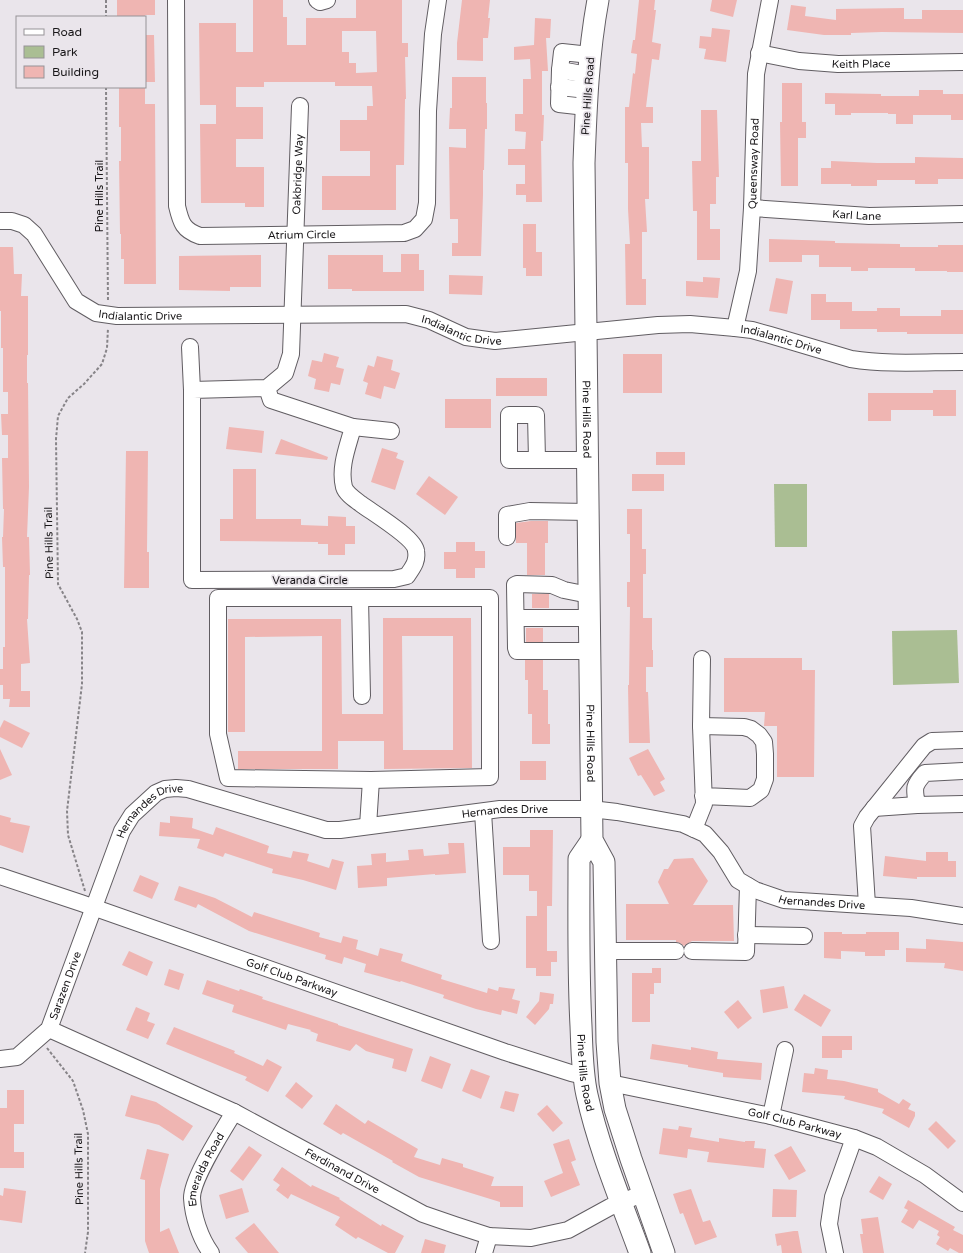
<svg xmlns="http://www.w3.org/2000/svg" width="963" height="1253" font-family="'Varela Round',sans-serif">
<rect width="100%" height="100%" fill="#eae5eb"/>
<g fill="#aabe93">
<polygon points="774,484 807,484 807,547 775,547"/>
<polygon points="957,630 959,683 893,685 892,631"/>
</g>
<g fill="#efb5b2" fill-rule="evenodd">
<polygon points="117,0 155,0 155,15 145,15 145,17 117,17"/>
<path d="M253,0H283V17H287V45H306V18H356V0H402V43H408V57H405L406,99H405L404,165H396V210H322V176H370V151H340V120H367V106H373L372,86H335V82H264V87H236V107H263V139H236V167H264V207H245V203H201L200,124H216V105H200L199,23H236V52H253ZM342,31H376L377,72L356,73V63H349V52H342Z"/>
<polygon points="462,0 490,0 488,18 490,18 488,38 483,38 483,61 457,60 457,43"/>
<polygon points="639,0 655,0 654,10 656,10 652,42 661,44 659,60 652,59 646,107 653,107 653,123 641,123 642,147 649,147 649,199 645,199 647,232 642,232 642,279 646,279 646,305 626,305 625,244 630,244 628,209 628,163 625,163 625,107 629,107 633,73 635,74 637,54 631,53 633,40 635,40"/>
<polygon points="712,0 737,0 733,17 710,11"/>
<polygon points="791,5 806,7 805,16 836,20 836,9 904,8 904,19 922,19 922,10 963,10 963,33 882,32 851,33 851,35 824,35 787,30"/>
<polygon points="535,18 551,19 550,38 546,38 548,71 542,71 542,115 544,115 543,141 541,141 542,202 526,202 526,195 516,195 516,184 525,184 525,165 508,165 508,149 525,149 526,132 515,131 515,114 523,114 523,79 531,79 530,59 514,60 514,47 534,45"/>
<polygon points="712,28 730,30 726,62 704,59 706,49 699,48 700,36 711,37"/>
<polygon points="145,35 154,35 155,82 145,82"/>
<polygon points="452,77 486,77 486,103 487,103 487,129 485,129 484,170 483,170 483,194 481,256 452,256 452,243 458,243 458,219 450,219 449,147 466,148 466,129 449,129 450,108 452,108"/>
<polygon points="782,83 802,83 802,122 806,122 806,138 798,138 798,186 781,186 780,122 782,122"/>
<polygon points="119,87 145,87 145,104 155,104 156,284 124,284 124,259 121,259 121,234 120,234 119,161 121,161 121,127 119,127"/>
<polygon points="919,90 943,90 943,94 963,94 963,120 951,120 951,115 913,115 913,124 896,124 896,114 888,114 888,113 851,113 851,115 835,115 835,104 825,104 825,93 881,94 881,96 919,96"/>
<polygon points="701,110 717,110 719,177 716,177 716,204 710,204 710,229 720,229 720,260 697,260 697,211 693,211 692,161 701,161"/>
<polygon points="915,157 963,158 963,179 938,179 938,184 915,184 915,180 877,180 877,186 851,186 851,184 821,184 821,168 831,168 831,161 877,163 915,163"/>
<polygon points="523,224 536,224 536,252 542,252 542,276 526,276 526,268 523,268"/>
<polygon points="769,239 835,241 835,243 900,244 900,247 938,247 938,245 963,245 963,272 947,272 947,271 915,271 915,268 868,268 868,271 851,271 851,267 819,267 819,255 802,255 802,262 769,262"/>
<polygon points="0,247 13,247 14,274 22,274 21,296 28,296 28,355 27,355 27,383 28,383 29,487 27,537 29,537 30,575 29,575 28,619 27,619 30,663 21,664 21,691 30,691 30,707 9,707 10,699 3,699 3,685 0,685 0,669 3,669 3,647 5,647 5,567 3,567 2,537 3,537 4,509 3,509 2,458 8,458 8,435 2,435 1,414 8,414 8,392 3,392 3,348 1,348 1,311 0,311"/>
<polygon points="401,254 419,254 419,270 424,270 424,291 352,291 352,289 328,289 328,255 383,255 383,272 401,272"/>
<polygon points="261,255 261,287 230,287 230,291 179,290 179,256"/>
<polygon points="449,275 483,276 482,295 449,294"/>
<polygon points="703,277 720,278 718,298 686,296 686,281 703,282"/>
<polygon points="776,278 793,281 787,314 769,311"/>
<polygon points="811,294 826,294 826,302 852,302 852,311 877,311 877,308 900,308 900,316 941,316 941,310 963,310 963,334 907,334 907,332 877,332 877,329 840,329 840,320 811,320"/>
<polygon points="324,353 339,357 336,367 344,369 340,385 331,383 329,392 314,389 316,379 308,376 312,360 322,362"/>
<rect x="623" y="354" width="39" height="39"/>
<polygon points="377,356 393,360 391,370 400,373 395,389 384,386 381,399 365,394 368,383 363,381 368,365 374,367"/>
<rect x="496" y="378" width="51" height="18"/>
<polygon points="933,390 956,390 956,416 933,416 933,410 891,410 891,421 868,421 868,393 933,393"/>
<rect x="445" y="399" width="46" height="29"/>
<polygon points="229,427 264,431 262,453 226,449"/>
<polygon points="281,439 328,457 327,460 275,454"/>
<polygon points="382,448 398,453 396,458 404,461 395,490 371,482"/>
<polygon points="126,451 148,451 147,552 149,552 149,588 124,588"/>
<rect x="656" y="452" width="29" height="13"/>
<polygon points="233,469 256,469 256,519 301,519 301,525 328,526 328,516 346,517 346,526 355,526 355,544 345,544 345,555 328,555 328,544 318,544 318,542 220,541 220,519 233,519"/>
<rect x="632" y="474" width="32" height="17"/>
<polygon points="429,476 458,497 445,515 416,494"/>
<polygon points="627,509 642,509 642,549 646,549 646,574 643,574 643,618 652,618 652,650 653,650 653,667 646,667 646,692 648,692 650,743 629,743 628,685 629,685 630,607 627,607 627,582 630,582 630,534 627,534"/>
<polygon points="531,521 548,521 548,543 545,543 545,575 527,575 527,543 516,543 516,523"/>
<polygon points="456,542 475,542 475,551 485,551 485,568 475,568 475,578 456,578 456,569 444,569 444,552 456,552"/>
<rect x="532" y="594" width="17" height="14"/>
<path d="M383,618H471L472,768L384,769V741H338V769H238V751H322V636L245,637V732H228V619H341L342,714H383ZM402,636H453V750H403Z"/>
<rect x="526" y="628" width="17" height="14"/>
<polygon points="724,658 802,658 802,670 815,670 814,777 777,777 777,726 764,726 765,712 724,712"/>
<polygon points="525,660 543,660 543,690 548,690 548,724 550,724 550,744 532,744 532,714 528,714 528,680 525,680"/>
<polygon points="4,720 30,733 22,748 0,737 0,728"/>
<polygon points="0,749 12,775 0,780"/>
<polygon points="648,749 665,779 660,782 665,791 654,796 641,775 638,776 629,758"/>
<rect x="520" y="761" width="26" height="19"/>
<polygon points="0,815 11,818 10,822 30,826 23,853 0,845"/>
<polygon points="170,816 193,818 192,828 213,835 216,827 269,846 267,853 291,858 293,851 309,854 307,861 329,868 332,859 344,862 336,890 303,880 272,873 273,869 225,853 223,857 197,848 200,839 159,836 160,822 170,823"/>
<polygon points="530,830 553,830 552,906 547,906 547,951 557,951 557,962 551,962 551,976 536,976 536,968 526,968 526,916 537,916 537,891 529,891 529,875 503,875 503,847 530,847"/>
<polygon points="448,843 464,843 466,873 435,875 435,874 387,878 387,886 358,888 357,866 372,865 371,854 386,853 386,862 409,860 408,850 423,849 424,856 449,854"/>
<polygon points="926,852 948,852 948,861 956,861 956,877 917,877 917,879 883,876 885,856 926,861"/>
<polygon points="693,858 708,881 693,905 733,905 734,941 692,941 684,946 680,943 676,942 676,940 626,940 626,904 669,904 658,882 664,869 668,869 674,859"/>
<polygon points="140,875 159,883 152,899 133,891"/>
<polygon points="179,886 215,898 252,917 254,912 320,933 319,937 341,943 343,936 358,940 356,949 378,956 380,948 403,954 401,961 442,975 441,979 487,993 488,988 498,991 499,987 515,989 512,999 520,1001 517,1014 502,1010 501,1015 476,1009 443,998 444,995 401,981 400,982 364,972 366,964 344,957 342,964 325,959 326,955 249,931 198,904 196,908 174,900"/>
<polygon points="824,932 842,932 842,934 866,934 866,932 899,932 899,950 885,950 885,956 865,956 865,952 841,951 841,959 824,958"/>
<polygon points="926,939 963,942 963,971 944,968 945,963 906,962 906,948 926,949"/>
<polygon points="129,951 153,962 147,976 122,965"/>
<polygon points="652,968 661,968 661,983 654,983 654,994 650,994 650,1022 632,1022 632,973 652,973"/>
<polygon points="169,969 184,974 179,990 164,985"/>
<polygon points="207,980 239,991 240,989 263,997 262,999 338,1024 338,1025 413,1049 406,1072 392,1068 394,1059 366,1051 356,1044 350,1051 316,1041 318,1034 310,1031 311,1030 288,1024 286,1030 232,1012 234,1005 202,994"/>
<polygon points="784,986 788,1008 763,1013 760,990"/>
<polygon points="540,992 554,994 553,1004 550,1004 549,1009 535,1025 526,1017 539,1001"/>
<polygon points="804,994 831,1010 821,1027 794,1010"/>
<polygon points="738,1000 752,1018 738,1029 724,1012"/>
<polygon points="136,1007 150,1013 147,1021 155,1024 148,1039 126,1030"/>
<polygon points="174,1027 235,1051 234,1053 263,1066 267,1059 282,1067 268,1092 245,1080 247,1077 166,1044"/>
<polygon points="822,1036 852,1036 852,1050 842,1050 842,1058 822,1058"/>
<polygon points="652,1044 691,1050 691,1047 718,1052 717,1059 762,1063 761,1080 723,1077 723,1073 688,1067 688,1065 650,1059"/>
<polygon points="430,1056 451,1064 442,1089 421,1081"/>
<polygon points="815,1068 828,1070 827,1079 844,1081 878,1089 878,1092 899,1104 903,1099 911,1104 908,1109 915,1112 915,1116 909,1128 882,1113 884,1109 844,1099 845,1096 802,1092 804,1073 814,1074"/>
<polygon points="471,1069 490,1076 481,1099 462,1091"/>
<polygon points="296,1082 313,1096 302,1109 285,1096"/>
<polygon points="7,1090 24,1090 24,1124 14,1124 14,1152 24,1152 24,1168 0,1168 0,1108 7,1108"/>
<polygon points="505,1091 519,1094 514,1112 500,1108"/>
<polygon points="131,1095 156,1102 193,1126 183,1141 159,1125 125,1116"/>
<polygon points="336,1104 365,1124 368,1120 418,1149 414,1157 440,1165 442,1158 463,1164 463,1167 494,1177 491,1186 523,1186 523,1207 500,1207 500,1202 419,1177 392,1162 393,1161 343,1133 341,1135 323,1124"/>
<polygon points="547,1105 563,1123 553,1132 537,1114"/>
<polygon points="936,1121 956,1141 948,1149 928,1129"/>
<polygon points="679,1126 692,1128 690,1137 719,1142 719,1138 745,1142 745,1141 755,1141 754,1148 766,1149 764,1168 707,1162 709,1152 688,1149 687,1158 659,1154 663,1128 678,1130"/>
<polygon points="569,1139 576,1160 571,1162 580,1185 551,1197 544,1181 563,1173 553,1144"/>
<polygon points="249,1146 262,1155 243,1181 230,1171"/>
<polygon points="791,1146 806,1171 789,1180 774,1155"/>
<polygon points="147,1149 169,1154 160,1189 160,1232 169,1228 179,1253 149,1253 145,1241 145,1180 140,1179"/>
<polygon points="282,1167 311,1187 312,1185 340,1198 339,1199 381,1226 382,1224 404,1236 395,1253 388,1253 358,1237 356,1239 335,1225 340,1217 291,1194 288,1199 276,1190 280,1185 273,1180"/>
<polygon points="879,1176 892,1184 883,1200 869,1192"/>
<polygon points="4,1188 26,1191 22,1223 0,1220 0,1195 3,1196"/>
<polygon points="242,1188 249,1212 226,1219 219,1195"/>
<polygon points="691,1189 703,1222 710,1220 717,1237 695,1245 683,1213 680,1214 673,1194"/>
<polygon points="773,1189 797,1190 796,1217 772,1217"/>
<polygon points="908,1200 955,1227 953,1230 963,1235 963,1253 959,1253 950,1248 948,1251 936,1244 940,1237 937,1235 939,1231 919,1220 913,1229 901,1222 908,1210 904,1208"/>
<polygon points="878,1217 884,1253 863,1253 860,1234 863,1234 861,1219"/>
<polygon points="254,1223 279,1253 248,1253 235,1238"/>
<polygon points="794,1231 798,1231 802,1253 782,1253 781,1245 777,1246 775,1234"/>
<polygon points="425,1239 446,1245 444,1253 421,1253"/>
</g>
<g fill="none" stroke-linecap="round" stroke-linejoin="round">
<g stroke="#615d62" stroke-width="18">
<g id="minor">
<path id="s1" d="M176,0L177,206C181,223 183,230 200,236L404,233L415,229L424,219L427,203L428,111L433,34L438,0"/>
<polyline points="317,0 320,2 327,0"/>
<path id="s2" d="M759,53L799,61L838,64L963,62"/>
<polyline points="560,70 588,75"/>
<polyline points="559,87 587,90"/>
<polyline points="586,107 559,104 560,70 562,52 590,55"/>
<path id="s3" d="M752,208L869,216L963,214"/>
<path id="s4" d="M0,221H12L24,225L34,234L76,301L96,313L117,316L406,314L429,320L466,337L495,341L658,325L690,324L735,328L752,330L770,335L851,359C888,365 926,362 963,362"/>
<path id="s5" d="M735,328L748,271L752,208L756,74L770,0"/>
<polyline points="190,347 192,390"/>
<path id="s6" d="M267,388L271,400L353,427C348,446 339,467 344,487C346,494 356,500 361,504C373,513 415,538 416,551C418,562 412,568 407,576L394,579L192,580V390L267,388L285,373L291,354L300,106"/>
<polyline points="353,427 391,431"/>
<polyline points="537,460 536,415 509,415 509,460 587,460"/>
<polyline points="507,537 507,515 530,511 588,512"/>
<polyline points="589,595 564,590 552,585 517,584 515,585 516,648 517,651 590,651"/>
<polygon points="218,598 490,598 490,777 371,780 228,778 218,734"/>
<polyline points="360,598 362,696"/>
<polyline points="516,618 589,618"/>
<polyline points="701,726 702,659"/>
<path d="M963,771L925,773C913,786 914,788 917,805L963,804"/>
<polyline points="874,808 917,805"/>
<polyline points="483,812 491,941"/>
<polyline points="368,826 371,780"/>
<polyline points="694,829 704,804 701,726 744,727 751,729 759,735 764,742 765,754 765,779 761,790 750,798 703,796"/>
<path id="s7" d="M0,876L81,903L505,1052L571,1073L584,1076"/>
<polyline points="867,905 862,826 867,817 924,746 932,741 963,740"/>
<polyline points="746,935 804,936"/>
<polyline points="605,951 676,951"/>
<polyline points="692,951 746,952 748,886"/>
<path id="s8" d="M49,1029L234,1112L423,1214L455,1225L489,1236L531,1238L568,1230L610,1207L644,1193"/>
<path id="s9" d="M0,1059L17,1057L49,1029L122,831L132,815L156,793L165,789L176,788L188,789L326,830H340L500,809H591L617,812L683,824L705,834L721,852L738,880L755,890L784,900L911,908L963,916"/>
<path id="s10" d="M610,1083L771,1116L854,1138L877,1147L925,1175L963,1203"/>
<polyline points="771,1116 785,1050"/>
<path id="s11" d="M211,1253C200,1238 193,1216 192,1198C192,1178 223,1131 234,1112"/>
<polyline points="484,1253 489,1236"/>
<polyline points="835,1253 829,1224 833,1197 854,1138"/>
</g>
</g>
<g stroke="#615d62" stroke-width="23">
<g id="major">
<path id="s12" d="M598,0C588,54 586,108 584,163L592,840L604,862L607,1042L610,1083L615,1109L631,1159L664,1253"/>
<path id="s13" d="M592,840L579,859C579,915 578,970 581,1026C582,1049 582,1073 587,1095C599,1149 621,1201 640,1253"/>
</g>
</g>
<g stroke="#878488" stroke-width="2" stroke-dasharray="3 2" stroke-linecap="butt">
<polyline points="106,0 106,17"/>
<polyline points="106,87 108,302"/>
<polyline points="85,891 68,835 67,811 82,684 82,632 77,619 58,584 56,439 58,416 68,398 84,384 102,364 107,348 108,328"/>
<polyline points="47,1048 73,1081 83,1110 88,1134 88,1232 85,1253"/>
</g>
<use href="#minor" stroke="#fff" stroke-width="16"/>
<use href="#major" stroke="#fff" stroke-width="21"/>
</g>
<g text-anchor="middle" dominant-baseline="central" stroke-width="3.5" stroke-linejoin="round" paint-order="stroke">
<g font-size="11" fill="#191719" stroke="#eae5eb">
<text stroke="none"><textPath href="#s2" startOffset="103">Keith Place</textPath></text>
<text transform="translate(588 96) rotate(-86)">Pine Hills Road</text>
<text stroke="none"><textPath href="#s5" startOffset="166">Queensway Road</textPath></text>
<text stroke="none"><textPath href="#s6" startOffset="989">Oakbridge Way</textPath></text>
<text transform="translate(99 196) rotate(-90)">Pine Hills Trail</text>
<text stroke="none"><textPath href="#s3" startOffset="105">Karl Lane</textPath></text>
<text stroke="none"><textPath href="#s1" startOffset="348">Atrium Circle</textPath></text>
<text stroke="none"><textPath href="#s4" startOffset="185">Indialantic Drive</textPath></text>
<text stroke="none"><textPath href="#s4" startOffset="509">Indialantic Drive</textPath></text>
<text stroke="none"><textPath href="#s4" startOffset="833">Indialantic Drive</textPath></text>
<text stroke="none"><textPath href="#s12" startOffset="420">Pine Hills Road</textPath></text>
<text transform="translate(49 543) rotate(-91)">Pine Hills Trail</text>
<text x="310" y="580">Veranda Circle</text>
<text stroke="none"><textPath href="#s12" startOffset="744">Pine Hills Road</textPath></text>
<text stroke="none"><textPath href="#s9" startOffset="679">Hernandes Drive</textPath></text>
<text stroke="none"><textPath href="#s9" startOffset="307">Hernandes Drive</textPath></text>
<text stroke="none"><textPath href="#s9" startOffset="1028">Hernandes Drive</textPath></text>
<text stroke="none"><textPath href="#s7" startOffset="309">Golf Club Parkway</textPath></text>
<text stroke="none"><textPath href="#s9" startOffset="106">Sarazen Drive</textPath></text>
<text stroke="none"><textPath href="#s13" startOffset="237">Pine Hills Road</textPath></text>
<text stroke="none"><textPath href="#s10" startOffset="189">Golf Club Parkway</textPath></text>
<text transform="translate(79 1169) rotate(-91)">Pine Hills Trail</text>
<text stroke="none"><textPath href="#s8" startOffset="326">Ferdinand Drive</textPath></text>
<text stroke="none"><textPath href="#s11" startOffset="90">Emeralda Road</textPath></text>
</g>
</g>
<rect x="16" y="16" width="130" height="72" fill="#eae5eb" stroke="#969397"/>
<rect x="24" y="29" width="20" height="6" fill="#ffffff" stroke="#969397"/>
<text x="52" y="36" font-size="12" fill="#191719">Road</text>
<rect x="24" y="46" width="20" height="12" fill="#aabe93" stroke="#969397"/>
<text x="52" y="56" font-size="12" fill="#191719">Park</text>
<rect x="24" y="66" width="20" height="12" fill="#efb5b2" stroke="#969397"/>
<text x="52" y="76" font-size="12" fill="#191719">Building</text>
</svg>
